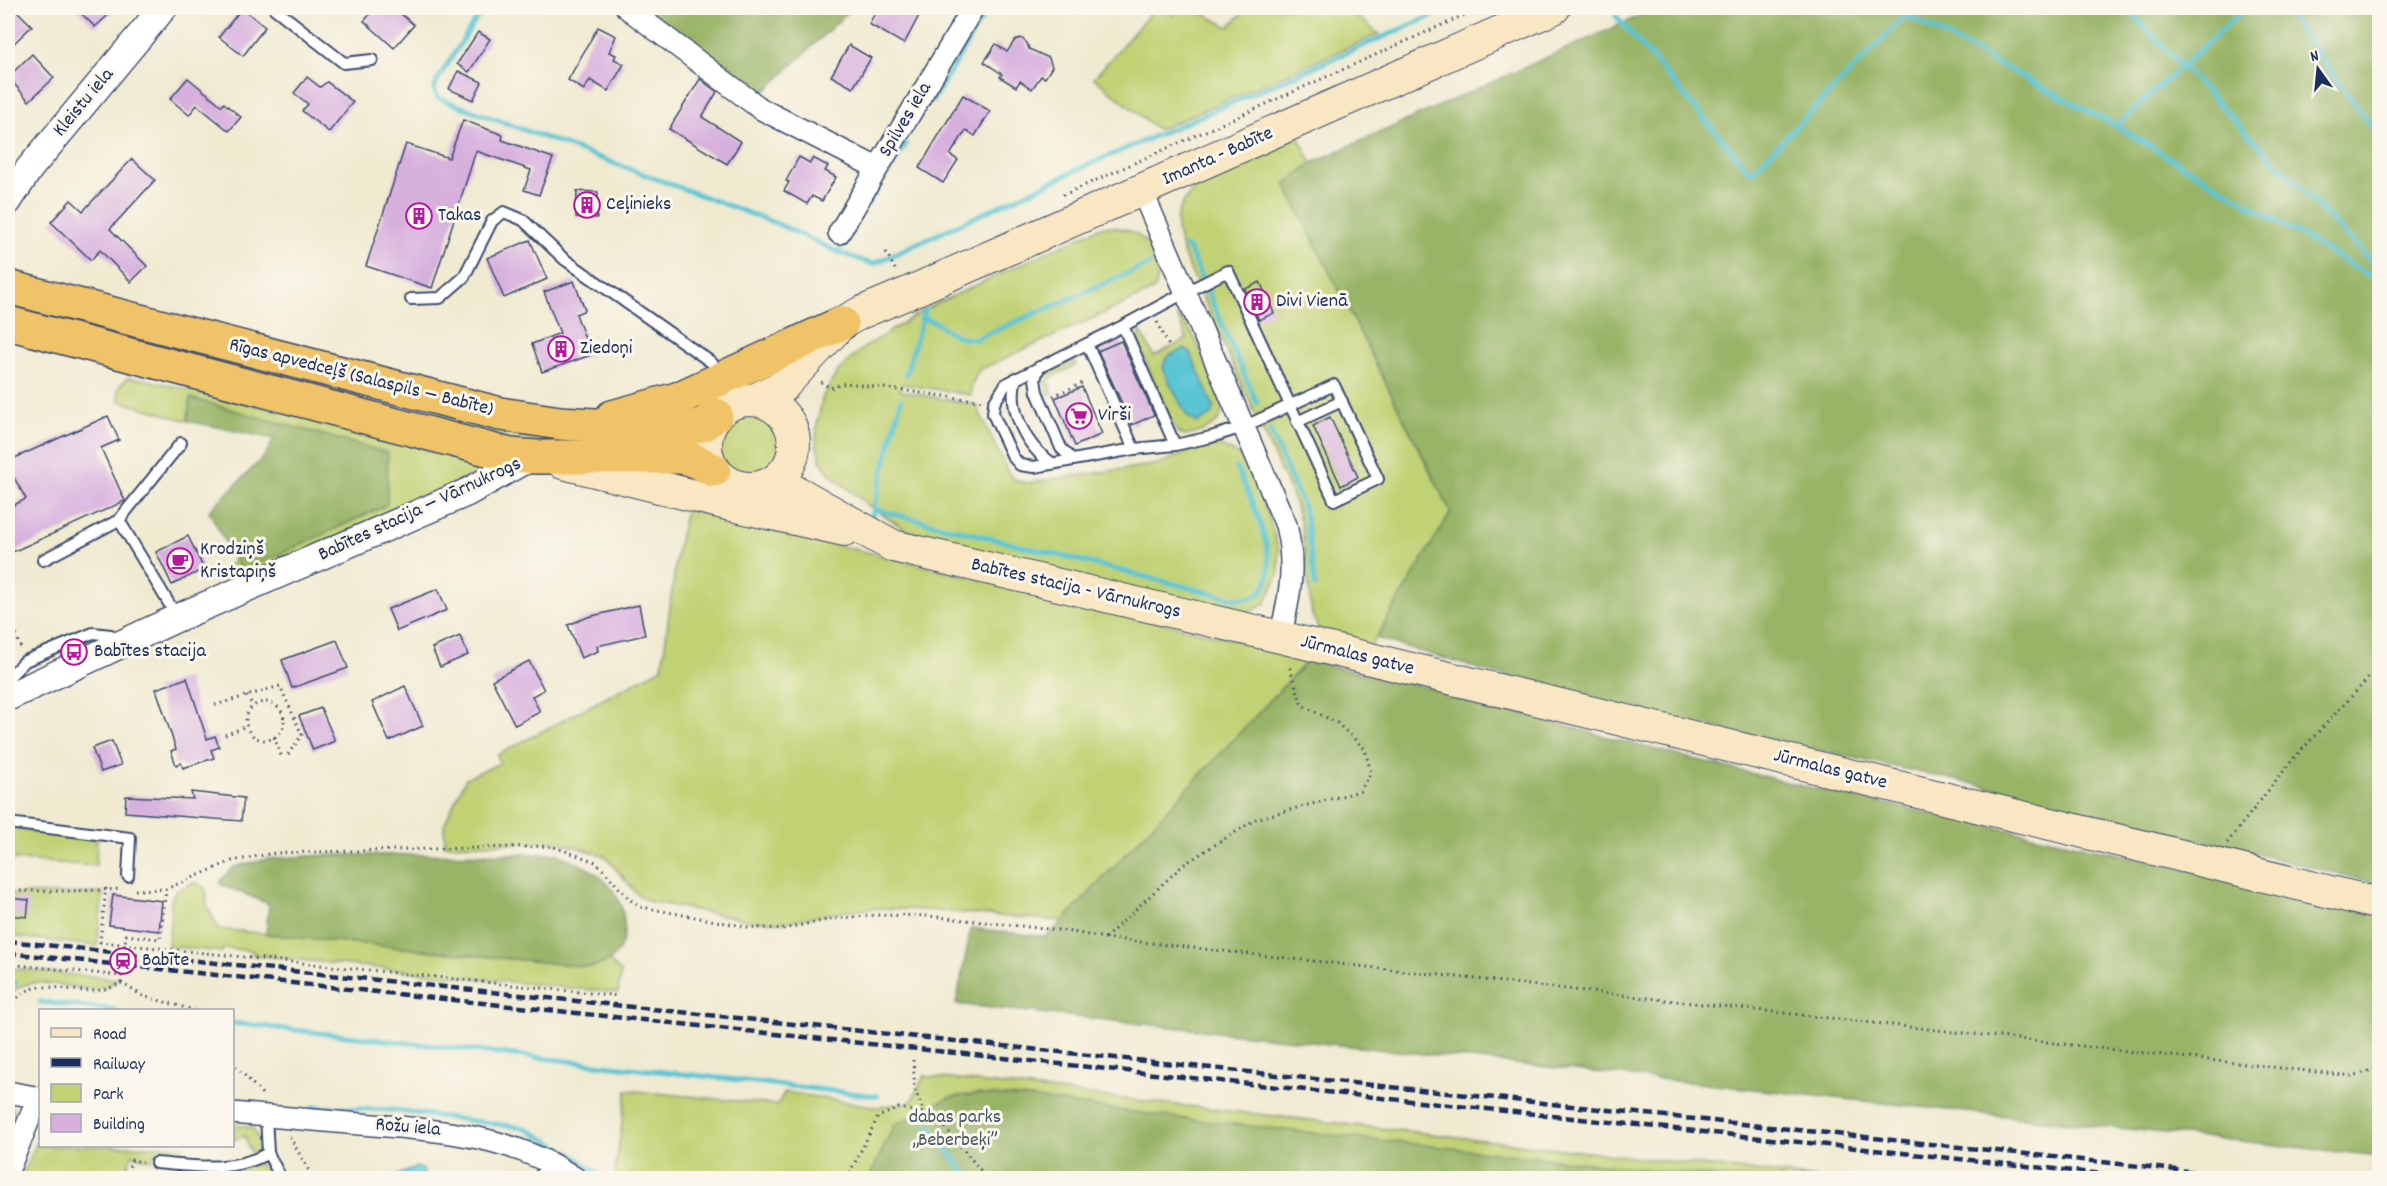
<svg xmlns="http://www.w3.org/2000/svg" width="2387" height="1186" font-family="Dekko,sans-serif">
<rect width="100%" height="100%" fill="#fbf7ec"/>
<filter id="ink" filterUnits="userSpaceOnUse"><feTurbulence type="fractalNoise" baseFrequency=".0167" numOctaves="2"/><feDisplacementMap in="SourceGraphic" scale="12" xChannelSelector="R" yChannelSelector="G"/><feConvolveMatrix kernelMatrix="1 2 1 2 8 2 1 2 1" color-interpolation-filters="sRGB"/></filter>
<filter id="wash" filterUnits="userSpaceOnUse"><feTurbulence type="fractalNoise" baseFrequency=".008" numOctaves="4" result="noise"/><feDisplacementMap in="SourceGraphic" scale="24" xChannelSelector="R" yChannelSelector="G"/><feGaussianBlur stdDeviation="1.35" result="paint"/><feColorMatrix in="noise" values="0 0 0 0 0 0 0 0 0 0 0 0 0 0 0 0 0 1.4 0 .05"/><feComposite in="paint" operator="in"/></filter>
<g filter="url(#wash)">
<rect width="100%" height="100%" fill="#f0ead1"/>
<g fill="#c1d274" stroke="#6e8069" stroke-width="1.5">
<polygon points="1155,8 1173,15 1178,8 1192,8 1229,27 1247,8 1347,8 1379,34 1158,130 1094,78"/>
<path d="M1298,136L1312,163L1285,184L1451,513L1369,649L1320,631L1312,615L1302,529L1295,503L1185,258C1173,223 1171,213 1198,185Z"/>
<path d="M1103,226C1140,227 1164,249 1156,287L1146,294L979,370L971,386V395L902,384L901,391L976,405L1009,474L1014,479L1025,483L1159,464L1192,450L1218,445L1240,455L1250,468L1269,517L1279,550V573L1265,604L1251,611L1233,613L1008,561L908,531L870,507L831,475L821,462L816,443L817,423L823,396L838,371L862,349L925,309Z"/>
<polygon points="32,306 359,393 357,401 30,317"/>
<path d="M1177,316C1196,328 1216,385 1223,408C1220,427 1203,432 1186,436L1178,433L1172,423L1141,350L1139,338L1140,330L1154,356L1187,339Z"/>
<polygon points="1074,360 1076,365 1050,378 1049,382 1053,393 1048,395 1044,380 1047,373"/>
<polygon points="127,378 143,379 314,419 470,461 476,464 479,471 474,475 232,584 225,580 224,574 229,565 235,560 241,572 388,453 190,398 188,421 119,401 118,388"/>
<circle cx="750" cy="444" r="37"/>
<polygon points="439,412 679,438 534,444 431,422"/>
<polygon points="686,509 1310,658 1063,921 927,910 877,908 834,913 785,922 752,921 648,901 637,894 605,856 576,847 556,842 445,845 444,825 466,778 500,763 497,755 662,668 677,552"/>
<polygon points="8,828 97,839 96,866 8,859"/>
<polygon points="193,883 197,883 206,890 207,906 219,929 591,967 609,961 621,972 618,993 253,955 253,951 223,948 222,952 168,946 172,896 176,891"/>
<polygon points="103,893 97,946 8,936 8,894"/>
<path d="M8,968L117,979C95,1008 28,960 8,999Z"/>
<polygon points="924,1076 1816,1178 872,1178 894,1125 869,1178 614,1178 627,1090 777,1105 785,1092 877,1107 911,1102"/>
<polygon points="8,1106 14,1109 18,1120 8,1147"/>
<polygon points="233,1124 253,1128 261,1144 257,1152 251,1153 245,1136 233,1140"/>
<polygon points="40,1136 40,1146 184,1146 178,1159 155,1151 152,1160 132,1155 123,1178 20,1178"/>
<polygon points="258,1164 266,1167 272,1178 216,1178"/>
<polygon points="165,1167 193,1178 170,1178 161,1175"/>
</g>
<g fill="#98b466" stroke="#5a7262" stroke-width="1.5">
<polygon points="645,8 852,8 761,95"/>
<polygon points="1657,8 2379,8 2379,884 1983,786 1657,715 1486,671 1376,638 1451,512 1285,184 1312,163"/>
<polygon points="190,398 388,453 387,505 241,572 209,511 264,457 274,439 188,421"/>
<polygon points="1310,658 1331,666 1447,692 1625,742 1794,784 2175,866 2379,915 2379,1156 956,1004 971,928 1046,937 1063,921"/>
<path d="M557,854C577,863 599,871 612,889C627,910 631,944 609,961C604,964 596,965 591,967L266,934L269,904L220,884L222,879L234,867L267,859L325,855Z"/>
<polygon points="977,1094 1032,1098 1178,1118 1727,1178 869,1178 894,1125 950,1097"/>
</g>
<g fill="#5ac5d4" stroke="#3a7a99" stroke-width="1.5">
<path d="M1184,349L1190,352L1214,407L1213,414L1197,423L1187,416L1163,370C1164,355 1172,354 1184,349Z"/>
<polygon points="416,1167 421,1168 424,1171 423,1178 392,1178"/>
</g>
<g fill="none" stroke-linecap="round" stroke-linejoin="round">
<g stroke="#5ac5d4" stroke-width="5">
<polyline points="483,8 438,79 434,89 438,98 778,224 838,252 873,264 1079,169 1450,8"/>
<polyline points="2126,8 2380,270"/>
<polyline points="2284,8 2380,138"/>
<polyline points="1616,16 1751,173 1906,15 2116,126 2380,282"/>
<polyline points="933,100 988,8"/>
<polyline points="2116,126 2246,8"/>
<polyline points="888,173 906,144"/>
<polyline points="869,203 878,189"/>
<polyline points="1186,247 1189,249 1257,403"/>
<polyline points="838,252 848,236"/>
<path d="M921,318C941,319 949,341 976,339L1150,264"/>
<polyline points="906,374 925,309"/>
<polyline points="1270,431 1302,503 1306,518 1315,586"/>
<path d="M874,509L1206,592C1220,595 1238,602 1252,597C1293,582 1248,491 1236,468"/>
<polyline points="871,520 901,400"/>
<polyline points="8,983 16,983"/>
<polyline points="40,1002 115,1010"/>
<polyline points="232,1023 878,1096"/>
<polyline points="313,1107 393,1110 525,1128 571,1154 604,1178"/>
<polyline points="929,1126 969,1178"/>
</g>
</g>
<g id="blocks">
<g fill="#d7b0de">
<polygon points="8,8 14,8 32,26 8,49"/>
<polygon points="76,8 116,8 95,27"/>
<polygon points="242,8 265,27 243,56 219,37"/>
<polygon points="376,8 394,8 414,25 394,48 364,21"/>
<polygon points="878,8 923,8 904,44 869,24"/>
<polygon points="598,27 616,36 609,52 616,55 614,59 624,64 608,91 590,80 584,90 568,80"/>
<polygon points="478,32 490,39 469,72 457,64"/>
<polygon points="1021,38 1027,43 1029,49 1049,58 1052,67 1045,78 1041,76 1032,89 1020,81 1016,87 1000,77 1002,74 984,62 996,44 1007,52 1015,40"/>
<polygon points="849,45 871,58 853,88 831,76"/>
<polygon points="32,54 54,78 29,101 8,77"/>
<polygon points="458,71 482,82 473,100 449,89"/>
<polygon points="307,77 320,87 327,82 353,102 329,132 302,111 308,104 294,93"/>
<polygon points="188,78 222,106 224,103 241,117 229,131 197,105 189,115 170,99"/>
<polygon points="700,79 717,92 702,117 741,142 727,164 669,129"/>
<polygon points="963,95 990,111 975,136 966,130 950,155 958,160 943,183 919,168"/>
<polygon points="463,120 503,135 502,140 553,158 539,195 524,190 531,170 476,151 432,288 366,266 406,144 449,158"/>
<polygon points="799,157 810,163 813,158 828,166 825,171 836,177 822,201 812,196 807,204 784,191 789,182 786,181"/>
<polygon points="132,159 155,180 110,229 147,266 131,282 100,250 91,260 51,222 71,200 83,211"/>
<polygon points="577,191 598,192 597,218 576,217"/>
<polygon points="530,240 547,279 504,298 487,258"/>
<polygon points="574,281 585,310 576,314 591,355 542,372 532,344 560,333 544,292"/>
<polygon points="1260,282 1274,313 1259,320 1245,289"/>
<polygon points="1121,341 1154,415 1132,425 1098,351"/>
<polygon points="1082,387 1102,434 1075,446 1055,398"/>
<polygon points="108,416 119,440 101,448 125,501 8,554 8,508 26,499 8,467 8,461"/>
<polygon points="1330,417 1358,477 1341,486 1313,426"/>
<polygon points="188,536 204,569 172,585 156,552"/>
<polygon points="438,589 447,610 397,631 388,609"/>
<polygon points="639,605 645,635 597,646 598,651 581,658 568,625 588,617"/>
<polygon points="460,636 468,655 440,667 432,648"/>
<polygon points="337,640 348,668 292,688 282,660"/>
<polygon points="529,661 544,690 532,696 540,712 515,725 492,680"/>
<polygon points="187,678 207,739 215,736 219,747 211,750 214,758 183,768 181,763 176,765 171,751 176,749 156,689"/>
<polygon points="405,686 423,726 389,741 372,702"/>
<polygon points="321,708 335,741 313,750 299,716"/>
<polygon points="112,741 121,765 101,772 92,748"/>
<polygon points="191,792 244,798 241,821 125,812 126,796 193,799"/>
<polygon points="113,895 162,901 159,931 109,925"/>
<polygon points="8,898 29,900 27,917 8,915"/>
</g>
</g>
</g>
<g filter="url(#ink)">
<use href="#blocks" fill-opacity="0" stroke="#3b4b6f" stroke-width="1.5"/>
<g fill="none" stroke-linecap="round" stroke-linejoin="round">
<g stroke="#3b4b6f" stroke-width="14">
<g id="service">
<polyline points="274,8 344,63 372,60"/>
<polyline points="1186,292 1123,326 1006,384 994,403 993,414 1013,457 1020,465 1034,467 1134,449 1175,445 1211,437 1243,427 1334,385 1378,479 1334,500 1228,271 1186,292"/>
<polyline points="411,299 440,298 464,277 492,221 504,212 523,220 564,259 711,362 721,373"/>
<polyline points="1123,326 1175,445"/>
<polyline points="1087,344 1134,449"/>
<polyline points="1039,367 1035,379 1037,392 1061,448 1073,460"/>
<path d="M1016,378C1007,409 1026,447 1052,463"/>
<polyline points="1297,422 1342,401"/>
<polyline points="119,520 177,617"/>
<polyline points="43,560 119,520 181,443"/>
<polyline points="8,678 25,661 93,633 111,635 120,644"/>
<polyline points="8,823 130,838 128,876"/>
<polyline points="268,1153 281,1178"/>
<path d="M156,1163C193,1166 235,1173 268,1153L266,1116"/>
<polyline points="539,1178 548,1162"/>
</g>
</g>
<g stroke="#3b4b6f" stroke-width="24">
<g id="minor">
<polyline points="627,8 761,109 877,168"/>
<path d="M1142,191L1286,525C1296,566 1290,597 1280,637"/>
<polyline points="839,233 973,8"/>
<polyline points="8,1092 40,1098"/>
<path d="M232,1113C275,1117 318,1120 360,1124C436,1130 511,1134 575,1178"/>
<polyline points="8,1171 38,1098"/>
</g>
</g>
<g stroke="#3b4b6f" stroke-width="30">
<g id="tertiary">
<polyline points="8,201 29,169 163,8"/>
<polyline points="8,697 177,618 468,492 521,462 537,457"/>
</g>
</g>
<g stroke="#3b4b6f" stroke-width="34">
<g id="secondary">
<circle cx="750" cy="444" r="44"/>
<polyline points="754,400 783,386 842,323 860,313 908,293 1554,8"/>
<polyline points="563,463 727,504 844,530"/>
<polyline points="766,485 797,492 893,546 1280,637 2380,904"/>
</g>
</g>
<g stroke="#3b4b6f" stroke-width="36">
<g id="trunk">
<polyline points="8,287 500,414 560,423 682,430 704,424 716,415"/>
<polyline points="8,323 510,455 537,457 679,457 691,459 714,470"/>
<polyline points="612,417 677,399 842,323"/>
</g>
</g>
<g stroke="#3b4b6f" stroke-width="3" stroke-dasharray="1.5 4.5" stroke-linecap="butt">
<polyline points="1063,195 1480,8"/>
<polyline points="886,252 896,271"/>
<polyline points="1157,322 1170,348"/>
<polyline points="821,382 830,388 846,383 982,401"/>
<polyline points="1053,396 1085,382"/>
<polyline points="8,612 21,648"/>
<polyline points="247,696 253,706"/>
<circle cx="265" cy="721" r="19"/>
<polyline points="215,705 280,686 302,735 287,756"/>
<polyline points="225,735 247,726"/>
<polyline points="274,737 282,758"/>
<polyline points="2227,843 2293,759 2380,666"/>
<polyline points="106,888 100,942 618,996"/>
<polyline points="135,890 166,889 232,861 275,853 551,846 596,862 629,899 641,907 748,927 782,929 832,919 877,915 929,916 1066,931 1105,938 2317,1072 2353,1076 2380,1068"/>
<polyline points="8,891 72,891 122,889"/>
<polyline points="1105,938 1183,865 1256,819 1360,791 1371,773 1365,749 1337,723 1302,705 1289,665"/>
<polyline points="8,964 122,976"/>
<polyline points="121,983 126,935 160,939 166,890"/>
<polyline points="121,983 143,996 194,1010"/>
<path d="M8,1013C26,973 57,991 89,991C101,991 111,988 121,983"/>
<polyline points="913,1060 915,1090 924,1112"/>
<polyline points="232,1062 264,1096"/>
<polyline points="290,1137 313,1178"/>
<polyline points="125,1178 132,1160 143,1162"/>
<polyline points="847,1178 878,1117 899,1108 935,1115 987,1178"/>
</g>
<use href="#service" stroke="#fff" stroke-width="10"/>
<use href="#minor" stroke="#fff" stroke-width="21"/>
<use href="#tertiary" stroke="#fff" stroke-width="27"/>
<use href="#secondary" stroke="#f9e7c3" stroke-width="32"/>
<use href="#trunk" stroke="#f0c369" stroke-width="33"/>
<g stroke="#1b2f5e" stroke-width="4.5" stroke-dasharray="9 4.5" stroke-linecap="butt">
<polyline points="8,941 2253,1178"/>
<polyline points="8,953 2140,1178"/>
</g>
</g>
</g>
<defs>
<g id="building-ring" transform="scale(1.35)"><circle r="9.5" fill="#fbf7ec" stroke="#b5179e" stroke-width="1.5"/><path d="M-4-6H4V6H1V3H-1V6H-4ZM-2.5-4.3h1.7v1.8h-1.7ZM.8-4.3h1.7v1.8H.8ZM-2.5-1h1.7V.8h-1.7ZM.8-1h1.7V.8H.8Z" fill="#b5179e"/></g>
<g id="supermarket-ring" transform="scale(1.35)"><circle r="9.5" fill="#fbf7ec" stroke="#b5179e" stroke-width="1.5"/><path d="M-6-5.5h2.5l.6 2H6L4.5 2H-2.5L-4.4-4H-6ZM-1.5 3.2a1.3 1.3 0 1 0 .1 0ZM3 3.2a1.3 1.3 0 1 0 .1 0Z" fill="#b5179e"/></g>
<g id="cafe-ring" transform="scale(1.35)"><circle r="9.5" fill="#fbf7ec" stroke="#b5179e" stroke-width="1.5"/><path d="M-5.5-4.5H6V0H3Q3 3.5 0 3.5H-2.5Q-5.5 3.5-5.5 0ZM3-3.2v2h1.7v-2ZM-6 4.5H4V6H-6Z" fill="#b5179e"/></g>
<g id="bus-ring" transform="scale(1.35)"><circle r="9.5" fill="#fbf7ec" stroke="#b5179e" stroke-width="1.5"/><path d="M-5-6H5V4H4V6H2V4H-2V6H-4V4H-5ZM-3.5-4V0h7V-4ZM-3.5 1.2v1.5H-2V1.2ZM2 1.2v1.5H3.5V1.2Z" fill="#b5179e"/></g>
<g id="station-ring" transform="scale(1.35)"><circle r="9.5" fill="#fbf7ec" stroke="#b5179e" stroke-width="1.5"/><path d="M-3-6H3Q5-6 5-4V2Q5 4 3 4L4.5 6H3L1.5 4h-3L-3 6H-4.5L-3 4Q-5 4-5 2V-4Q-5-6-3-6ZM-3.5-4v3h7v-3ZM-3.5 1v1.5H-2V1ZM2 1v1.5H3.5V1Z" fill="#b5179e"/></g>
</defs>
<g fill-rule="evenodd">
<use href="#building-ring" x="587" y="205"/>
<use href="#building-ring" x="419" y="216"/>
<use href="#building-ring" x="1257" y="302"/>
<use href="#building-ring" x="561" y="349"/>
<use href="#supermarket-ring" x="1079" y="416"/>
<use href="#cafe-ring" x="180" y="561"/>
<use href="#bus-ring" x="74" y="652"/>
<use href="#station-ring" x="123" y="961"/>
</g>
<g text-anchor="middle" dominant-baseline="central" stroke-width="6" stroke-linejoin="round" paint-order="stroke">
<g font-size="20" fill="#1b2f5e" stroke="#fbf7ec">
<text transform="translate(84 103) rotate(-50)">Kleistu iela</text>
<text transform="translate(906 120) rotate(-59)">Spilves iela</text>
<text transform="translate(1218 157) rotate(-24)">Imanta - Babīte</text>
<text transform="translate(361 378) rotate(14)">Rīgas apvedceļš (Salaspils — Babīte)</text>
<text transform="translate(420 510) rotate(-25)">Babītes stacija — Vārnukrogs</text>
<text transform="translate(1076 589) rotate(13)">Babītes stacija - Vārnukrogs</text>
<text transform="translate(1357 656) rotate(14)">Jūrmalas gatve</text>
<text transform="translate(1830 770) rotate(14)">Jūrmalas gatve</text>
<text transform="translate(408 1128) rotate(5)">Rožu iela</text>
</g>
<g font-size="20" fill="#1b2f5e" stroke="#fbf7ec" text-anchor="start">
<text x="606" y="205">Ceļinieks</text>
<text x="438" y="216">Takas</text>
<text x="1276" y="302">Divi Vienā</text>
<text x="580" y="349">Ziedoņi</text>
<text x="1098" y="416">Virši</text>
<text x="200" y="550">Krodziņš<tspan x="200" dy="23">Kristapiņš</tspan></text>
<text x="94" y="652">Babītes stacija</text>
<text x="142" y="961">Babīte</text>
</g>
<g font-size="20" fill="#445864" stroke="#fbf7ec">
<text x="955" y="1118">dabas parks<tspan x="955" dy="23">„Beberbeķi”</tspan></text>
</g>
</g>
<rect width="2387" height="1186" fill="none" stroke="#fbf7ec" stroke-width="30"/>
<rect x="39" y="1009" width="195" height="138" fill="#fbf7ec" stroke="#a1a7b3" stroke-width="1.5"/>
<rect x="51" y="1028" width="30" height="9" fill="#f9e7c3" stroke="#a1a7b3" stroke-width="1.5"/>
<text x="93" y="1039" font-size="18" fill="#1b2f5e">Road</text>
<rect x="51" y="1058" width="30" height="9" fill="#1b2f5e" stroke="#a1a7b3" stroke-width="1.5"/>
<text x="93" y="1069" font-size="18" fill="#1b2f5e">Railway</text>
<rect x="51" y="1084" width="30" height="18" fill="#c1d274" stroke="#a1a7b3" stroke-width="1.5"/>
<text x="93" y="1099" font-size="18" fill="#1b2f5e">Park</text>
<rect x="51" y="1114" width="30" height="18" fill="#d7b0de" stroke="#a1a7b3" stroke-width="1.5"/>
<text x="93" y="1129" font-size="18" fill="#1b2f5e">Building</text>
<g transform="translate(2318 69) rotate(345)" stroke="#fbf7ec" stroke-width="4.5" paint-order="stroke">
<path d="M0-4.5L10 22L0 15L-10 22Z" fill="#1b2f5e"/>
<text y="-9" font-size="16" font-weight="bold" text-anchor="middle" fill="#1b2f5e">N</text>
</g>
</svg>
